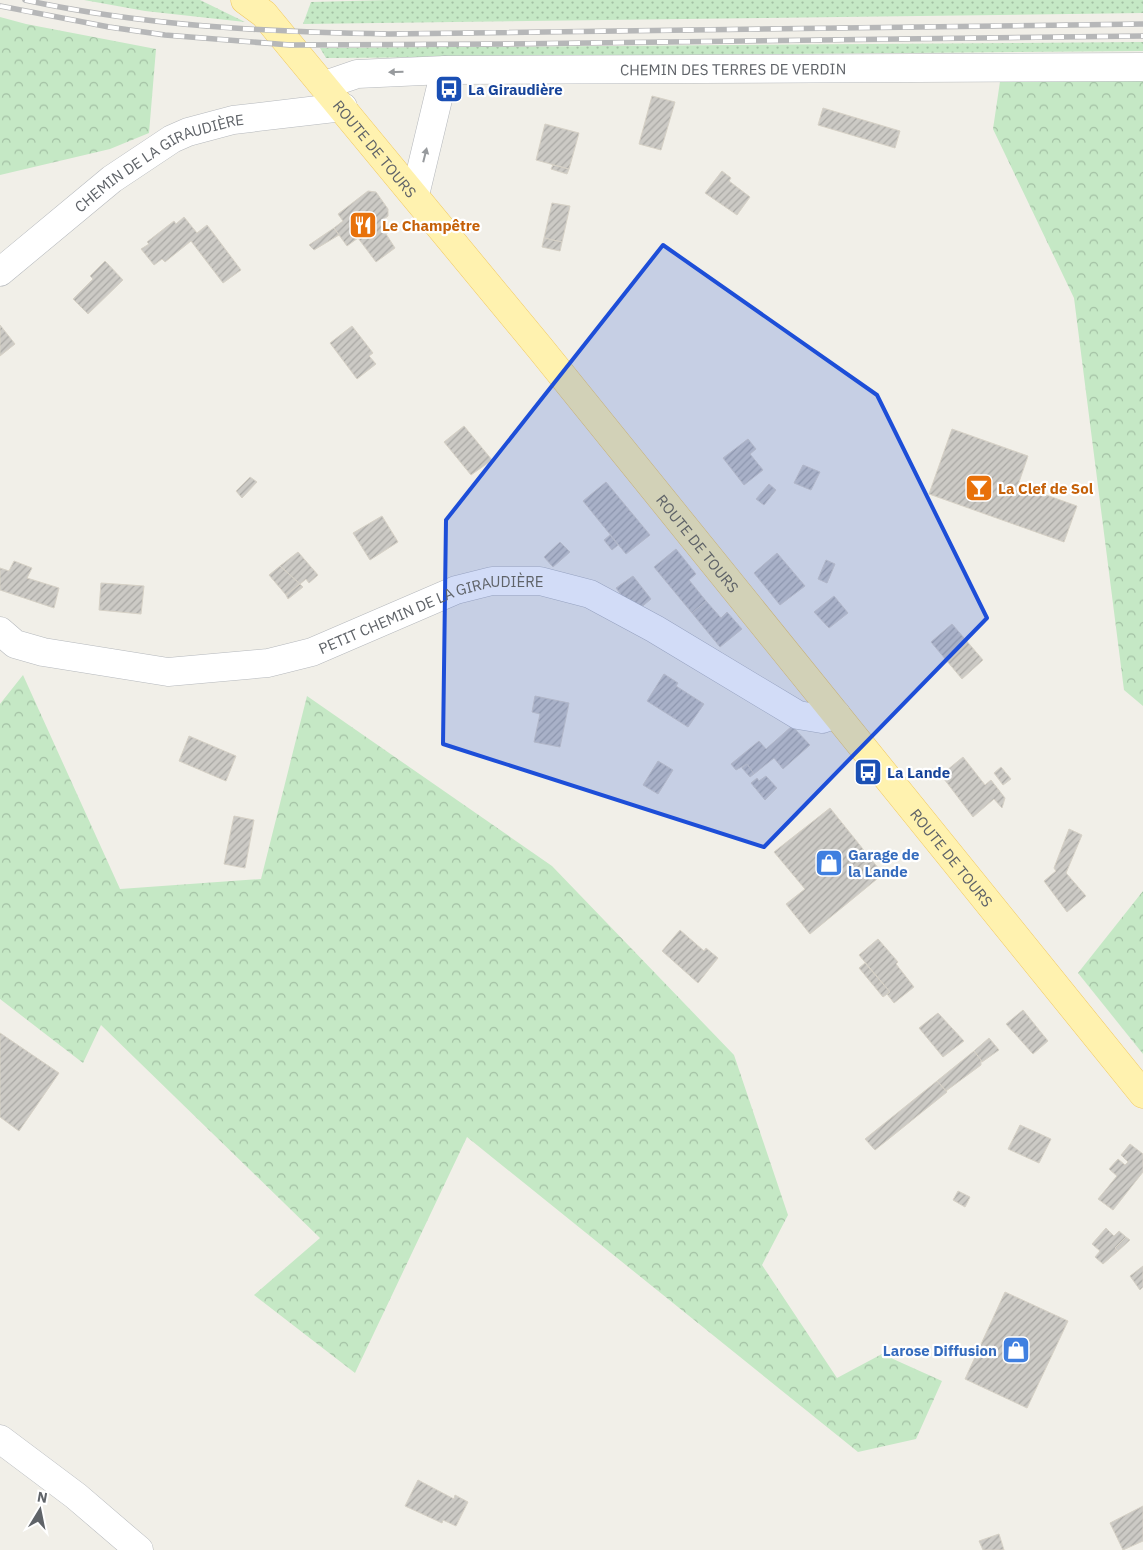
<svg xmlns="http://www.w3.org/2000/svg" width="1143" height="1550" font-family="'IBM Plex Sans',sans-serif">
<defs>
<pattern id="grass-dots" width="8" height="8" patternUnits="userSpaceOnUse" patternTransform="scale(1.25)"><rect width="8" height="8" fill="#c5e8c5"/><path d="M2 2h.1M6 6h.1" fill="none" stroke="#a3c0a4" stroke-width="1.8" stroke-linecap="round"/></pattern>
<pattern id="forest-crowns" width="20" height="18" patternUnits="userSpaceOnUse" patternTransform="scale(1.25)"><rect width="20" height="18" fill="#c5e8c5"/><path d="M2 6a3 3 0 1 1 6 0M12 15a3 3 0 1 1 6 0" fill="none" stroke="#a3c0a4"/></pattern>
<pattern id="building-hatch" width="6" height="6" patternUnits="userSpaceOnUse" patternTransform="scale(1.25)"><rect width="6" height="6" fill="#cccac5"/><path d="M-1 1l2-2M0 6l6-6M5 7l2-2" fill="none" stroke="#a9a8a4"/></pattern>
</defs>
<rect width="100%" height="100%" fill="#f1efe8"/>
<g fill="url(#grass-dots)">
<polygon points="84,0 200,0 245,22 145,11"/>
<polygon points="390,0 1143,0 1143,13 303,24 311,2"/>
<polygon points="1143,42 1143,51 326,58 320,48"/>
</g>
<g fill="url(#forest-crowns)">
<polygon points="0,17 26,24 156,49 149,133 110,149 0,175"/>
<polygon points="1002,68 1143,73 1143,706 1124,690 1074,298 993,129"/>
<polygon points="23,675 120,889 261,879 307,696 552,866 734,1055 788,1215 762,1265 837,1378 882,1354 942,1381 916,1439 858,1452 467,1137 355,1373 254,1295 320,1238 101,1025 83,1063 0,999 0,704"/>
<polygon points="1143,891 1143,1054 1078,973"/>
</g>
<g fill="url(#building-hatch)" stroke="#d6d1c6">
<polygon points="652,96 675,102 661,150 639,144"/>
<polygon points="823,108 900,131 895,148 818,125"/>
<polygon points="545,124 579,133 569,169 536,160"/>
<polygon points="553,165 569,169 567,174 551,169"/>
<polygon points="722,171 731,178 729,181 750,197 737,215 705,193"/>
<polygon points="368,191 376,192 388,209 388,216 384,219 392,230 386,234 395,248 376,262 358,238 347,246 334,228 343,221 338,214"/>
<polygon points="552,203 570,206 562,242 544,238"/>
<polygon points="184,217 197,233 207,225 241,270 223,283 191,241 165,262 162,259 154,265 141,249 149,244 147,242 174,221 176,224"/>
<polygon points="334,228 339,235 314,250 309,245"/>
<polygon points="544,238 562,242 560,251 542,247"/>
<polygon points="105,261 123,280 88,314 73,299 93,279 90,276"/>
<polygon points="0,325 15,344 0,356"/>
<polygon points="352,326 373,353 369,356 376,364 357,379 330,343"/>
<polygon points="464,426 492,460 471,475 444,442"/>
<polygon points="952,429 1028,456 1018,485 1077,506 1064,542 929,494"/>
<polygon points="748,439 756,449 750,454 763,470 744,485 723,458"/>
<polygon points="803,465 820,472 811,490 794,483"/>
<polygon points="250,477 257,482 242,498 236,491"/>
<polygon points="606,482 650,535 626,554 583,501"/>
<polygon points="769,484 776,490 764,505 756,499"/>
<polygon points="382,516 398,542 370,560 353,533"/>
<polygon points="610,535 618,545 612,550 604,540"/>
<polygon points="560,542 570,552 553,567 544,557"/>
<polygon points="676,549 696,574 689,580 706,601 692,613 654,567"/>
<polygon points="298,552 318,575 309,583 306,579 300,584 280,566"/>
<polygon points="777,553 805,586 780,605 754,573"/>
<polygon points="826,560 835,564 827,583 818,579"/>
<polygon points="14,561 32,568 27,578 59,588 54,608 0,590 0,568 9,571"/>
<polygon points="280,566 300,584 286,595 269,575"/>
<polygon points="633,576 651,599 638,610 629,605 616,588"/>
<polygon points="101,583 144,586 141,614 99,610"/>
<polygon points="300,584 303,587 288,599 286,595"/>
<polygon points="834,596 848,613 829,628 814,612"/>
<polygon points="706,601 721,618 727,612 742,629 720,647 692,613"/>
<polygon points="952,624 983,660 962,679 931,642"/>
<polygon points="664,674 678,683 676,686 704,704 688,727 647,701"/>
<polygon points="535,696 569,703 560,747 534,742 540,714 532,712"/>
<polygon points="792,726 810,745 783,769 774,758 754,774 747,764 736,770 731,764 759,741 766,749"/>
<polygon points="189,736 236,756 226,781 179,761"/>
<polygon points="963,757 985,785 991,780 1005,798 1002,808 994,799 973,817 941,775"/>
<polygon points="658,761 673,770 658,794 643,785"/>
<polygon points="747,764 754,774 750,777 742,768"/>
<polygon points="1001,767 1011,779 1003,785 994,773"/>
<polygon points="766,776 777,788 765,800 751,783 757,778 759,781"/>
<polygon points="830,808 883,874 810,934 786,904 805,889 774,852"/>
<polygon points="234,816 254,820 245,868 224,864"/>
<polygon points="1069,829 1082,835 1066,873 1086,896 1067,912 1044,881 1056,871 1054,868"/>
<polygon points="680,930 704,951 706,948 718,958 698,983 662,951"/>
<polygon points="878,939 898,962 896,964 914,987 894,1003 887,994 890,992 859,955"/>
<polygon points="865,963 890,992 883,997 859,968"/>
<polygon points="1023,1010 1048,1041 1033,1054 1006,1024"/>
<polygon points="938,1013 964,1041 943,1057 919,1028"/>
<polygon points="0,1033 59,1073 19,1131 0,1117"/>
<polygon points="989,1038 999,1050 982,1062 974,1051"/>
<polygon points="974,1051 981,1060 981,1065 946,1091 937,1081"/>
<polygon points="937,1081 947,1092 875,1150 865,1139"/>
<polygon points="1020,1125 1051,1139 1039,1163 1008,1149"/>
<polygon points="1130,1144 1143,1154 1143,1172 1113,1210 1098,1199 1117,1176 1109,1169 1118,1159 1125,1165 1128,1162 1121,1155"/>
<polygon points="958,1191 970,1197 965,1207 953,1200"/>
<polygon points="1106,1228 1114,1236 1119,1231 1126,1237 1115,1248 1118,1251 1103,1264 1095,1257 1100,1251 1092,1244"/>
<polygon points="1126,1237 1130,1240 1118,1251 1115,1248"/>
<polygon points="1143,1266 1143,1287 1140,1290 1130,1276"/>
<polygon points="1005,1292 1068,1321 1027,1408 965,1379"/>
<polygon points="418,1480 454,1499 455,1495 468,1502 456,1526 443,1520 442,1523 405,1506"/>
<polygon points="1143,1506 1143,1541 1123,1550 1110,1523"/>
<polygon points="999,1534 1004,1550 983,1550 979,1541"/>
</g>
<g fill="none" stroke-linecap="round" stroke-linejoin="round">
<g stroke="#b5b8bc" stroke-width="29">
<g id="minor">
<path id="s1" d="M325,85L357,74L445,70L1143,67"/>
<polyline points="415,195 445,70"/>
<path id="s2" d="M0,272L112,179L172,139L188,132L233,120L343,107"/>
<path id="s3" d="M0,631L15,644L43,652L168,672L268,663L312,652L456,590L492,581H540L590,594L655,629L798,715L822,719L836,714"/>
<polyline points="0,1439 76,1496 139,1550"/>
</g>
</g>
<g stroke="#f2c960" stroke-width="29">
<g id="major">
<path id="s4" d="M245,0L264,14L540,348L1143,1094"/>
</g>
</g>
<use href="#minor" stroke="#fff" stroke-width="28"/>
<use href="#major" stroke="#fff2af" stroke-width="28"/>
<g stroke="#b6b7b8" stroke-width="5.5">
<g id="rail">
<path d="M25,0C145,26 266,32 389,34L1143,24"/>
<polyline points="0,6 109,27 165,35 290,45 504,44 1143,36"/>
</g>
</g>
<use href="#rail" stroke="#fff" stroke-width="4" stroke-dasharray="11" stroke-linecap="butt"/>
</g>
<defs><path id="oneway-solid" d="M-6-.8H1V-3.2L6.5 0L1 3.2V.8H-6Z" transform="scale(1.25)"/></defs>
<g fill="#979a9d">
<use href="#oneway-solid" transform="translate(396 72) rotate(178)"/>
<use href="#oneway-solid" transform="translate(425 155) rotate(-76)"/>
</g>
<path fill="#1d4ed8" fill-opacity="0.2" stroke="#1d4ed8" stroke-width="4" stroke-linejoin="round" d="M663,245L877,395L987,618L764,847L443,744L446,520Z"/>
<defs>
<g id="bus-square" transform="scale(1.4375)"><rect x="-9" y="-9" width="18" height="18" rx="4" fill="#1a4fb4" stroke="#fff"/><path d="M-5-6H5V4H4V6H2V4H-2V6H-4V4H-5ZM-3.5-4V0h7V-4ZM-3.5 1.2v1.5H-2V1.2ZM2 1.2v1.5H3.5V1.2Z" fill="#fff"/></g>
<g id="restaurant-square" transform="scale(1.4375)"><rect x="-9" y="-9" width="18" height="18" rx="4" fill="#e8710a" stroke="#fff"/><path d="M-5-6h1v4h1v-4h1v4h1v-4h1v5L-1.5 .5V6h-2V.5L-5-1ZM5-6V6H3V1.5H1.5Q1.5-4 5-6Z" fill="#fff"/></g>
<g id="bar-square" transform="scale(1.4375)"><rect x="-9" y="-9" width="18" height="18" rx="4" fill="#e8710a" stroke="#fff"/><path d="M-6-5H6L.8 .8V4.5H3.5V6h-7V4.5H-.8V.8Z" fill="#fff"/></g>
<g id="shop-square" transform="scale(1.4375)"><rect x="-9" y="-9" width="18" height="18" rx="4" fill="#3f7fe0" stroke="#fff"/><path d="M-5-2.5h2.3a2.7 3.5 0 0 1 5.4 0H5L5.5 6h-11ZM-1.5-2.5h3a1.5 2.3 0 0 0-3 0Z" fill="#fff"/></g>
</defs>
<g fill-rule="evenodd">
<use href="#bus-square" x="449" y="89"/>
<use href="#restaurant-square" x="363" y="225"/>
<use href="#bar-square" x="979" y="488"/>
<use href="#bus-square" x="868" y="772"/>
<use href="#shop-square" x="829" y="863"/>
<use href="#shop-square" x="1016" y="1350"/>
</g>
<g text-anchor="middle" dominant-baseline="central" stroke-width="4.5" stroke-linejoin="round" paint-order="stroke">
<g font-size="15" fill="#5f6368" stroke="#fff">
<text stroke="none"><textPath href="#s1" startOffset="410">CHEMIN DES TERRES DE VERDIN</textPath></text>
<text stroke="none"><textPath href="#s4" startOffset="198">ROUTE DE TOURS</textPath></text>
<text stroke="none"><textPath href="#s2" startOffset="196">CHEMIN DE LA GIRAUDIÈRE</textPath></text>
<text stroke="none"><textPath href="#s4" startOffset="708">ROUTE DE TOURS</textPath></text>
<text stroke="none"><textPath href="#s3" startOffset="448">PETIT CHEMIN DE LA GIRAUDIÈRE</textPath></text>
<text stroke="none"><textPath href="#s4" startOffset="1112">ROUTE DE TOURS</textPath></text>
</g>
<g font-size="15" font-weight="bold" fill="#164399" stroke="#fff" text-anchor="start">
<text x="468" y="89">La Giraudière</text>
<text x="887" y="772">La Lande</text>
</g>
<g font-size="15" font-weight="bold" fill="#c56008" stroke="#fff" text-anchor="start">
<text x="382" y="225">Le Champêtre</text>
<text x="998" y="488">La Clef de Sol</text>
</g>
<g font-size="15" font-weight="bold" fill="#366cbe" stroke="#fff" text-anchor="start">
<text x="848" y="854">Garage de<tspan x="848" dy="17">la Lande</tspan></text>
<text x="997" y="1350" text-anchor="end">Larose Diffusion</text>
</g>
</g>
<g transform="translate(40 1510) rotate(10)" stroke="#ffffff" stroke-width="4" paint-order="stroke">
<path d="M0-4L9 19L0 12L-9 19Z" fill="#5f6368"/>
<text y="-8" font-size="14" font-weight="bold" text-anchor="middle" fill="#5f6368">N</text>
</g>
</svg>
